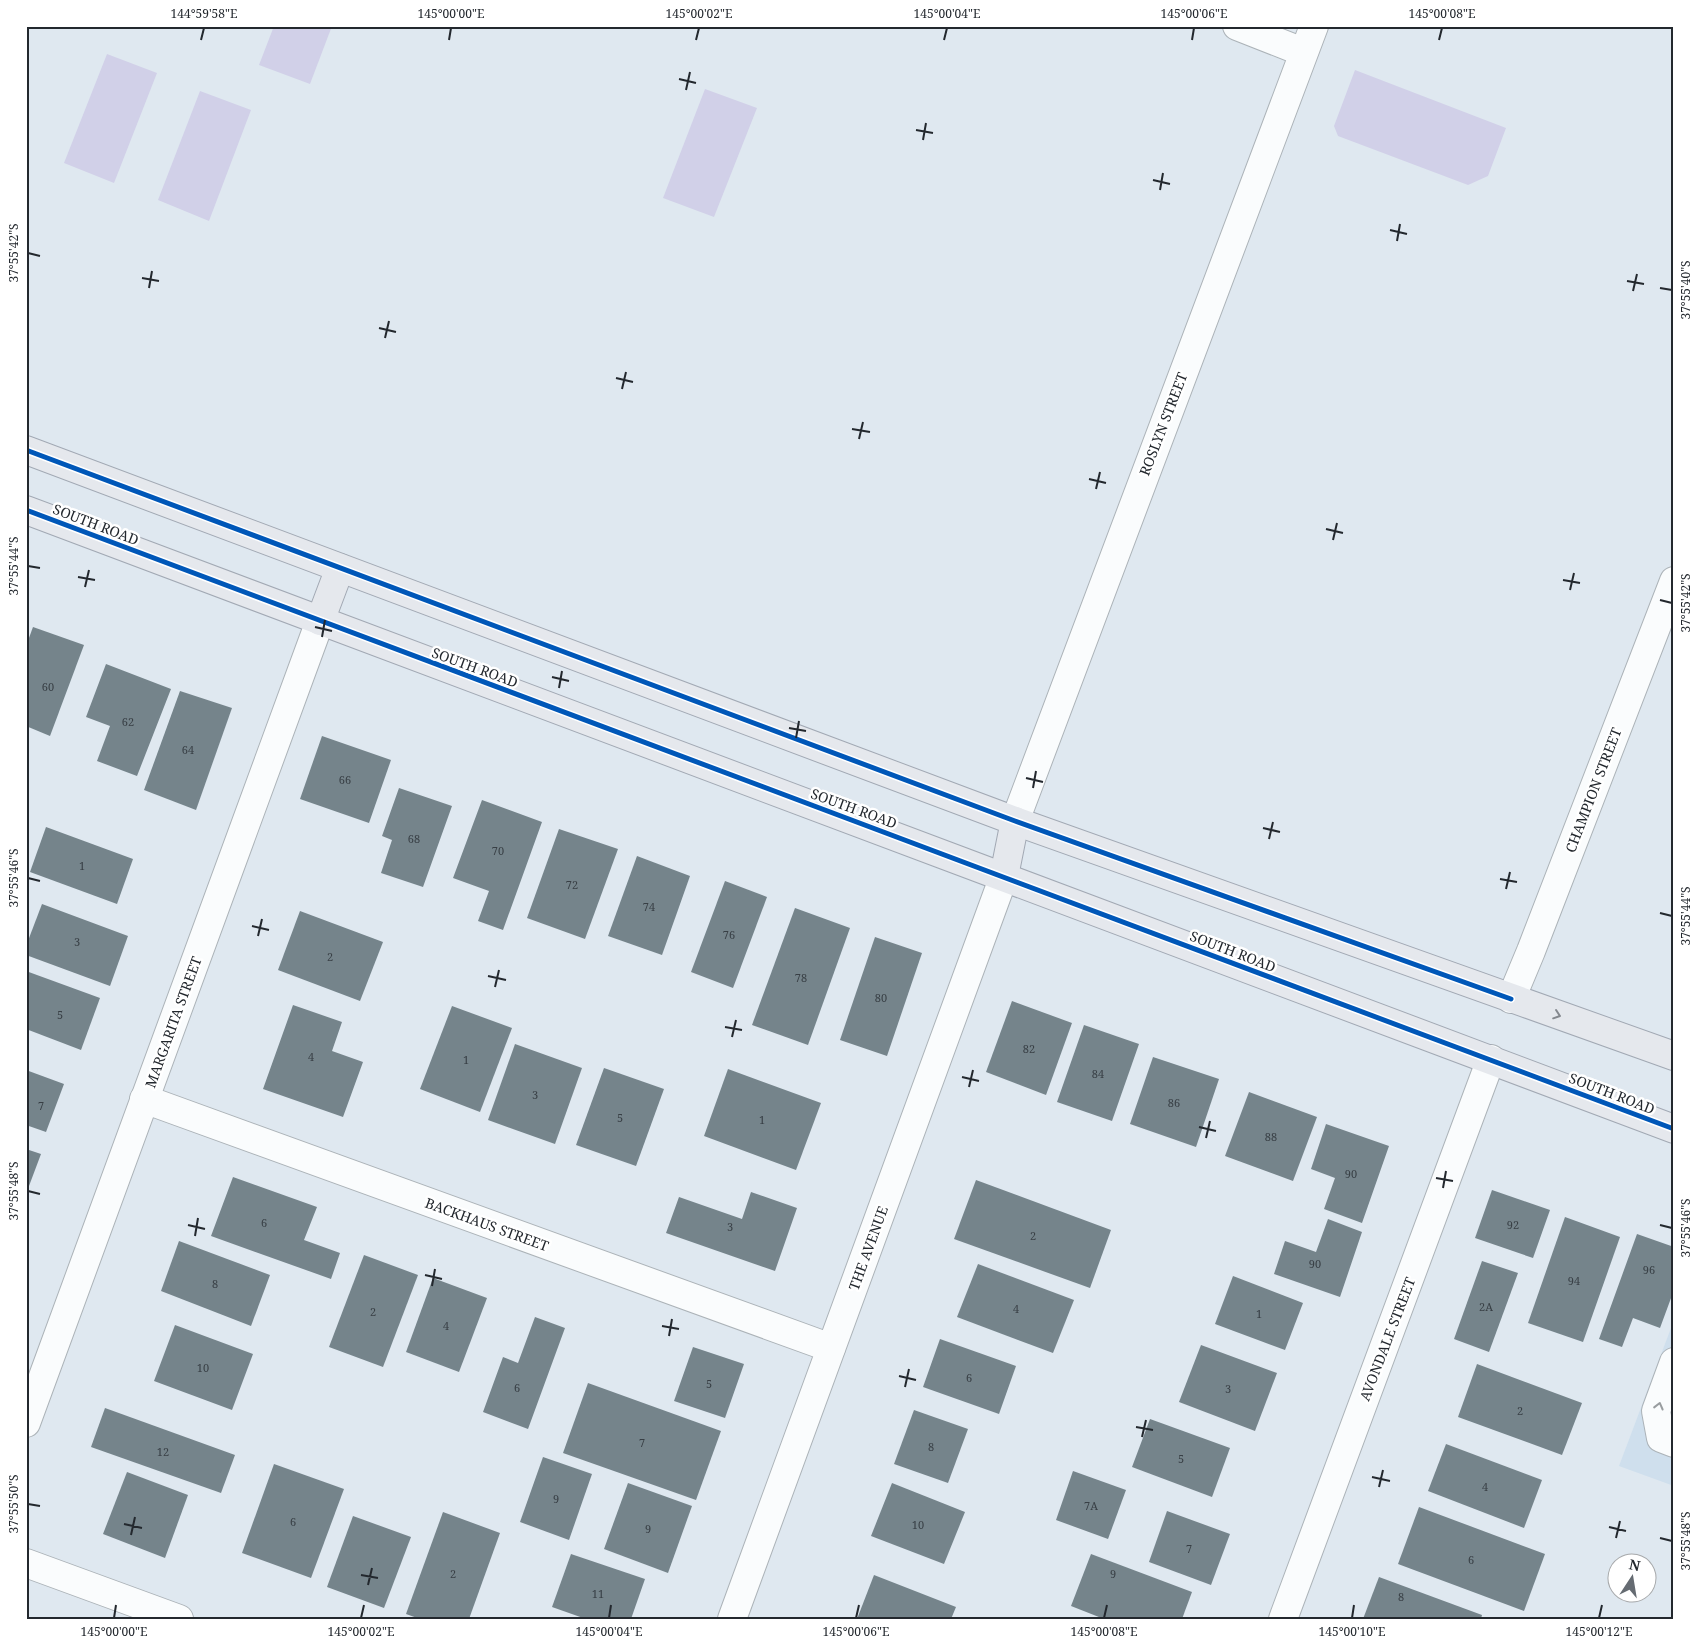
<svg xmlns="http://www.w3.org/2000/svg" width="1700" height="1645" font-family="'Noto Serif',serif">
<rect width="100%" height="100%" fill="#dfe8f0"/>
<polygon fill="#cfdfed" points="1674,1320 1674,1486 1619,1466"/>
<g fill="#d1d0e8">
<polygon points="274,26 332,26 310,84 259,65"/>
<polygon points="107,54 157,73 114,183 64,163"/>
<polygon points="1355,70 1506,128 1488,176 1468,185 1338,136 1334,126"/>
<polygon points="705,89 757,108 714,217 663,198"/>
<polygon points="200,91 251,110 209,221 158,200"/>
</g>
<g fill="#75848b">
<polygon points="33,627 84,645 50,736 26,726 26,646"/>
<polygon points="106,664 171,689 137,776 97,761 110,726 86,717"/>
<polygon points="180,691 232,708 196,810 144,790"/>
<polygon points="322,736 391,760 369,823 300,799"/>
<polygon points="399,788 452,806 423,887 381,873 392,840 382,836"/>
<polygon points="482,800 542,822 503,930 478,921 489,891 453,878"/>
<polygon points="46,827 133,859 117,904 30,872"/>
<polygon points="559,829 618,849 585,939 527,918"/>
<polygon points="637,856 690,876 662,955 608,936"/>
<polygon points="725,881 767,897 733,988 691,972"/>
<polygon points="42,904 128,936 110,986 26,955 26,946"/>
<polygon points="795,908 850,928 808,1045 752,1025"/>
<polygon points="300,911 383,942 360,1001 278,970"/>
<polygon points="875,937 922,953 887,1056 840,1040"/>
<polygon points="26,971 100,998 81,1050 26,1029"/>
<polygon points="1012,1001 1072,1023 1046,1095 986,1072"/>
<polygon points="293,1005 342,1022 332,1051 363,1062 343,1117 263,1089"/>
<polygon points="452,1006 512,1028 480,1112 420,1089"/>
<polygon points="1084,1025 1139,1044 1112,1121 1057,1102"/>
<polygon points="515,1044 582,1068 555,1144 488,1120"/>
<polygon points="1153,1057 1219,1079 1196,1147 1130,1124"/>
<polygon points="604,1068 664,1089 636,1166 576,1145"/>
<polygon points="728,1069 821,1103 796,1170 704,1136"/>
<polygon points="26,1070 64,1084 46,1132 26,1125"/>
<polygon points="1249,1092 1317,1117 1293,1181 1225,1156"/>
<polygon points="1326,1124 1389,1146 1362,1223 1324,1209 1335,1178 1311,1169"/>
<polygon points="26,1149 41,1154 26,1194"/>
<polygon points="233,1177 317,1207 304,1240 340,1253 331,1279 211,1236"/>
<polygon points="976,1180 1111,1230 1090,1288 954,1239"/>
<polygon points="1492,1190 1550,1210 1533,1258 1475,1238"/>
<polygon points="751,1192 797,1208 775,1271 666,1233 679,1197 742,1219"/>
<polygon points="1565,1217 1620,1237 1583,1342 1528,1323"/>
<polygon points="1328,1219 1362,1232 1340,1297 1274,1274 1285,1241 1316,1252"/>
<polygon points="1637,1234 1674,1247 1674,1290 1660,1328 1633,1318 1622,1347 1599,1339"/>
<polygon points="179,1241 270,1275 251,1326 161,1291"/>
<polygon points="364,1255 418,1275 383,1367 329,1347"/>
<polygon points="1482,1261 1518,1273 1489,1352 1454,1339"/>
<polygon points="978,1264 1074,1300 1053,1353 957,1317"/>
<polygon points="1233,1276 1303,1303 1285,1350 1215,1324"/>
<polygon points="433,1278 487,1298 459,1372 406,1352"/>
<polygon points="535,1317 565,1328 528,1429 483,1412 503,1357 518,1363"/>
<polygon points="175,1325 253,1354 232,1410 154,1381"/>
<polygon points="940,1339 1016,1366 999,1414 923,1387"/>
<polygon points="1201,1345 1277,1373 1255,1431 1179,1402"/>
<polygon points="693,1347 744,1364 725,1418 674,1401"/>
<polygon points="1477,1364 1582,1403 1562,1455 1458,1417"/>
<polygon points="588,1383 721,1431 696,1500 563,1453"/>
<polygon points="105,1408 235,1455 221,1493 91,1447"/>
<polygon points="914,1410 968,1429 948,1483 894,1464"/>
<polygon points="1150,1419 1230,1448 1212,1497 1132,1467"/>
<polygon points="1446,1444 1542,1480 1524,1528 1428,1491"/>
<polygon points="543,1457 592,1474 569,1540 520,1522"/>
<polygon points="274,1464 344,1489 311,1578 242,1553"/>
<polygon points="1073,1471 1126,1490 1108,1539 1056,1520"/>
<polygon points="127,1472 188,1495 165,1558 103,1534"/>
<polygon points="628,1483 692,1506 668,1573 604,1549"/>
<polygon points="892,1483 965,1512 944,1564 871,1536"/>
<polygon points="1419,1507 1545,1554 1524,1611 1398,1564"/>
<polygon points="1167,1511 1230,1534 1211,1585 1149,1562"/>
<polygon points="443,1512 500,1533 469,1619 420,1619 406,1614"/>
<polygon points="353,1516 411,1537 384,1608 327,1587"/>
<polygon points="571,1554 645,1579 631,1619 586,1619 552,1607"/>
<polygon points="1091,1554 1192,1592 1182,1619 1104,1619 1071,1606"/>
<polygon points="874,1575 956,1607 951,1619 857,1619"/>
<polygon points="1379,1577 1482,1615 1481,1619 1363,1619"/>
</g>
<g fill="none" stroke-linecap="round" stroke-linejoin="round">
<g stroke="#acb3b8" stroke-width="30">
<g id="minor">
<polyline points="1237,26 1303,52"/>
<polyline points="1015,821 1314,26"/>
<polyline points="1511,999 1531,951 1674,581"/>
<polyline points="144,1099 831,1348"/>
<polyline points="1674,1362 1656,1411 1661,1438 1674,1443"/>
<polyline points="26,1423 320,621"/>
<polyline points="26,1563 179,1619"/>
<polyline points="732,1619 1004,876"/>
<polyline points="1283,1619 1491,1059"/>
</g>
</g>
<g stroke="#a2a9b4" stroke-width="30">
<g id="major">
<polyline points="26,450 1015,821 1674,1056"/>
<polyline points="26,510 1674,1129"/>
<polyline points="320,621 340,568"/>
<polyline points="1004,876 1015,821"/>
</g>
</g>
<use href="#minor" stroke="#fafcfd" stroke-width="28"/>
<use href="#major" stroke="#e5e8ed" stroke-width="28"/>
<g stroke="#fff" stroke-width="8">
<g id="cycleway">
<polyline points="26,450 1015,821 1511,999"/>
<polyline points="26,510 1674,1129"/>
</g>
</g>
<use href="#cycleway" stroke="#0057b8" stroke-width="5"/>
</g>
<defs><path id="oneway-chevron" d="M-2-3.5L2.5 0L-2 3.5" fill="none" stroke-width="1.6" stroke-linecap="round" stroke-linejoin="round" transform="scale(1.25)"/></defs>
<use stroke="#84888e" href="#oneway-chevron" transform="translate(1557 1015) rotate(19)"/>
<use stroke="#999da0" href="#oneway-chevron" transform="translate(1659 1406) rotate(-76)"/>
<path fill="none" stroke="#23282e" stroke-width="2" d="M201,40L204,28M449,40L451,28M696,40L699,28M944,40L947,28M1192,40L1194,28M1439,40L1442,28M679,79L696,83M686,90L690,72M916,130L933,133M923,140L926,123M1153,180L1170,184M1160,190L1163,173M1390,230L1407,234M1397,241L1400,224M28,253L40,256M142,278L159,281M1627,281L1644,284M149,288L152,271M1660,288L1672,290M1633,291L1637,274M379,328L396,332M385,338L389,321M616,378L633,382M622,389L626,372M852,429L870,432M859,439L863,422M1089,479L1106,483M1096,489L1100,472M1326,529L1343,533M1333,540L1337,523M28,566L40,568M78,577L95,580M1563,580L1580,583M85,587L89,570M1570,590L1574,573M1660,600L1672,603M315,627L332,631M322,637L325,620M552,677L569,681M559,688L562,671M789,728L806,731M796,738L799,721M1026,778L1043,782M1033,788L1036,771M1263,828L1280,832M1269,839L1273,822M28,878L40,881M1500,879L1517,882M1506,889L1510,872M1660,913L1672,916M252,926L269,930M258,936L262,919M488,976L506,980M495,987L499,970M725,1027L742,1030M732,1037L736,1020M962,1077L979,1081M969,1087L973,1070M1199,1127L1216,1131M1206,1138L1210,1121M1436,1178L1453,1181M1443,1188L1446,1171M28,1191L40,1194M188,1225L205,1229M1660,1225L1672,1228M195,1236L198,1218M425,1275L442,1279M432,1286L435,1269M662,1326L679,1329M669,1336L672,1319M899,1376L916,1380M905,1387L909,1369M1136,1427L1153,1430M1142,1437L1146,1420M1372,1477L1390,1481M1379,1487L1383,1470M28,1504L40,1506M124,1524L142,1528M1609,1527L1626,1531M131,1535L135,1517M1616,1538L1620,1521M1660,1538L1672,1541M361,1575L378,1578M368,1585L372,1568M114,1618L116,1605M361,1618L364,1605M609,1618L611,1605M856,1618L859,1605M1104,1618L1107,1605M1352,1618L1354,1605M1599,1618L1602,1605"/>
<g text-anchor="middle" dominant-baseline="central" stroke-width="5" stroke-linejoin="round" paint-order="stroke">
<g font-size="11" fill="#383f45">
<text x="48" y="686">60</text>
<text x="128" y="721">62</text>
<text x="188" y="749">64</text>
<text x="345" y="779">66</text>
<text x="414" y="838">68</text>
<text x="498" y="850">70</text>
<text x="82" y="865">1</text>
<text x="572" y="884">72</text>
<text x="649" y="906">74</text>
<text x="729" y="934">76</text>
<text x="77" y="941">3</text>
<text x="330" y="956">2</text>
<text x="801" y="977">78</text>
<text x="881" y="997">80</text>
<text x="60" y="1014">5</text>
<text x="1029" y="1048">82</text>
<text x="311" y="1056">4</text>
<text x="466" y="1059">1</text>
<text x="1098" y="1073">84</text>
<text x="535" y="1094">3</text>
<text x="1174" y="1102">86</text>
<text x="41" y="1105">7</text>
<text x="620" y="1117">5</text>
<text x="762" y="1119">1</text>
<text x="1271" y="1136">88</text>
<text x="1351" y="1173">90</text>
<text x="264" y="1222">6</text>
<text x="1513" y="1224">92</text>
<text x="730" y="1226">3</text>
<text x="1033" y="1235">2</text>
<text x="1315" y="1263">90</text>
<text x="1649" y="1269">96</text>
<text x="1574" y="1280">94</text>
<text x="215" y="1283">8</text>
<text x="1486" y="1306">2A</text>
<text x="1016" y="1308">4</text>
<text x="373" y="1311">2</text>
<text x="1259" y="1313">1</text>
<text x="446" y="1325">4</text>
<text x="203" y="1367">10</text>
<text x="969" y="1377">6</text>
<text x="709" y="1383">5</text>
<text x="517" y="1387">6</text>
<text x="1228" y="1388">3</text>
<text x="1520" y="1410">2</text>
<text x="642" y="1442">7</text>
<text x="931" y="1446">8</text>
<text x="163" y="1451">12</text>
<text x="1181" y="1458">5</text>
<text x="1485" y="1486">4</text>
<text x="556" y="1498">9</text>
<text x="1091" y="1505">7A</text>
<text x="293" y="1521">6</text>
<text x="918" y="1524">10</text>
<text x="648" y="1528">9</text>
<text x="1189" y="1548">7</text>
<text x="1471" y="1559">6</text>
<text x="453" y="1573">2</text>
<text x="1113" y="1573">9</text>
<text x="598" y="1593">11</text>
<text x="1401" y="1596">8</text>
</g>
<g font-size="14" fill="#23282e" stroke="#fff">
<text transform="translate(1163 424) rotate(-69)">ROSLYN STREET</text>
<text transform="translate(96 524) rotate(21)">SOUTH ROAD</text>
<text transform="translate(475 667) rotate(20)">SOUTH ROAD</text>
<text transform="translate(1593 790) rotate(-69)">CHAMPION STREET</text>
<text transform="translate(854 808) rotate(20)">SOUTH ROAD</text>
<text transform="translate(1233 951) rotate(21)">SOUTH ROAD</text>
<text transform="translate(173 1022) rotate(-70)">MARGARITA STREET</text>
<text transform="translate(1612 1093) rotate(21)">SOUTH ROAD</text>
<text transform="translate(487 1224) rotate(20)">BACKHAUS STREET</text>
<text transform="translate(868 1248) rotate(-70)">THE AVENUE</text>
<text transform="translate(1387 1339) rotate(-69)">AVONDALE STREET</text>
</g>
</g>
<rect width="1700" height="1645" fill="none" stroke="#ffffff" stroke-width="55"/>
<g transform="translate(1632 1578) rotate(12)"><circle r="24" fill="#ffffff" stroke="#a7a9ab"/>
<path d="M0-4L9 19L0 12L-9 19Z" fill="#656b72"/>
<text y="-8" font-size="14" font-weight="bold" text-anchor="middle" fill="#23282e">N</text>
</g>
<rect x="28" y="28" width="1644" height="1590" fill="none" stroke="#23282e" stroke-width="2"/>
<g font-size="12" text-anchor="middle" fill="#23282e">
<text x="204" y="18">144°59'58"E</text>
<text x="451" y="18">145°00'00"E</text>
<text x="699" y="18">145°00'02"E</text>
<text x="947" y="18">145°00'04"E</text>
<text x="1194" y="18">145°00'06"E</text>
<text x="1442" y="18">145°00'08"E</text>
<text transform="translate(14 253) rotate(-90)" y="4">37°55'42"S</text>
<text transform="translate(1686 290) rotate(-90)" y="4">37°55'40"S</text>
<text transform="translate(14 566) rotate(-90)" y="4">37°55'44"S</text>
<text transform="translate(1686 603) rotate(-90)" y="4">37°55'42"S</text>
<text transform="translate(14 878) rotate(-90)" y="4">37°55'46"S</text>
<text transform="translate(1686 916) rotate(-90)" y="4">37°55'44"S</text>
<text transform="translate(14 1191) rotate(-90)" y="4">37°55'48"S</text>
<text transform="translate(1686 1228) rotate(-90)" y="4">37°55'46"S</text>
<text transform="translate(14 1504) rotate(-90)" y="4">37°55'50"S</text>
<text transform="translate(1686 1541) rotate(-90)" y="4">37°55'48"S</text>
<text x="114" y="1636">145°00'00"E</text>
<text x="361" y="1636">145°00'02"E</text>
<text x="609" y="1636">145°00'04"E</text>
<text x="856" y="1636">145°00'06"E</text>
<text x="1104" y="1636">145°00'08"E</text>
<text x="1352" y="1636">145°00'10"E</text>
<text x="1599" y="1636">145°00'12"E</text>
</g>
</svg>
